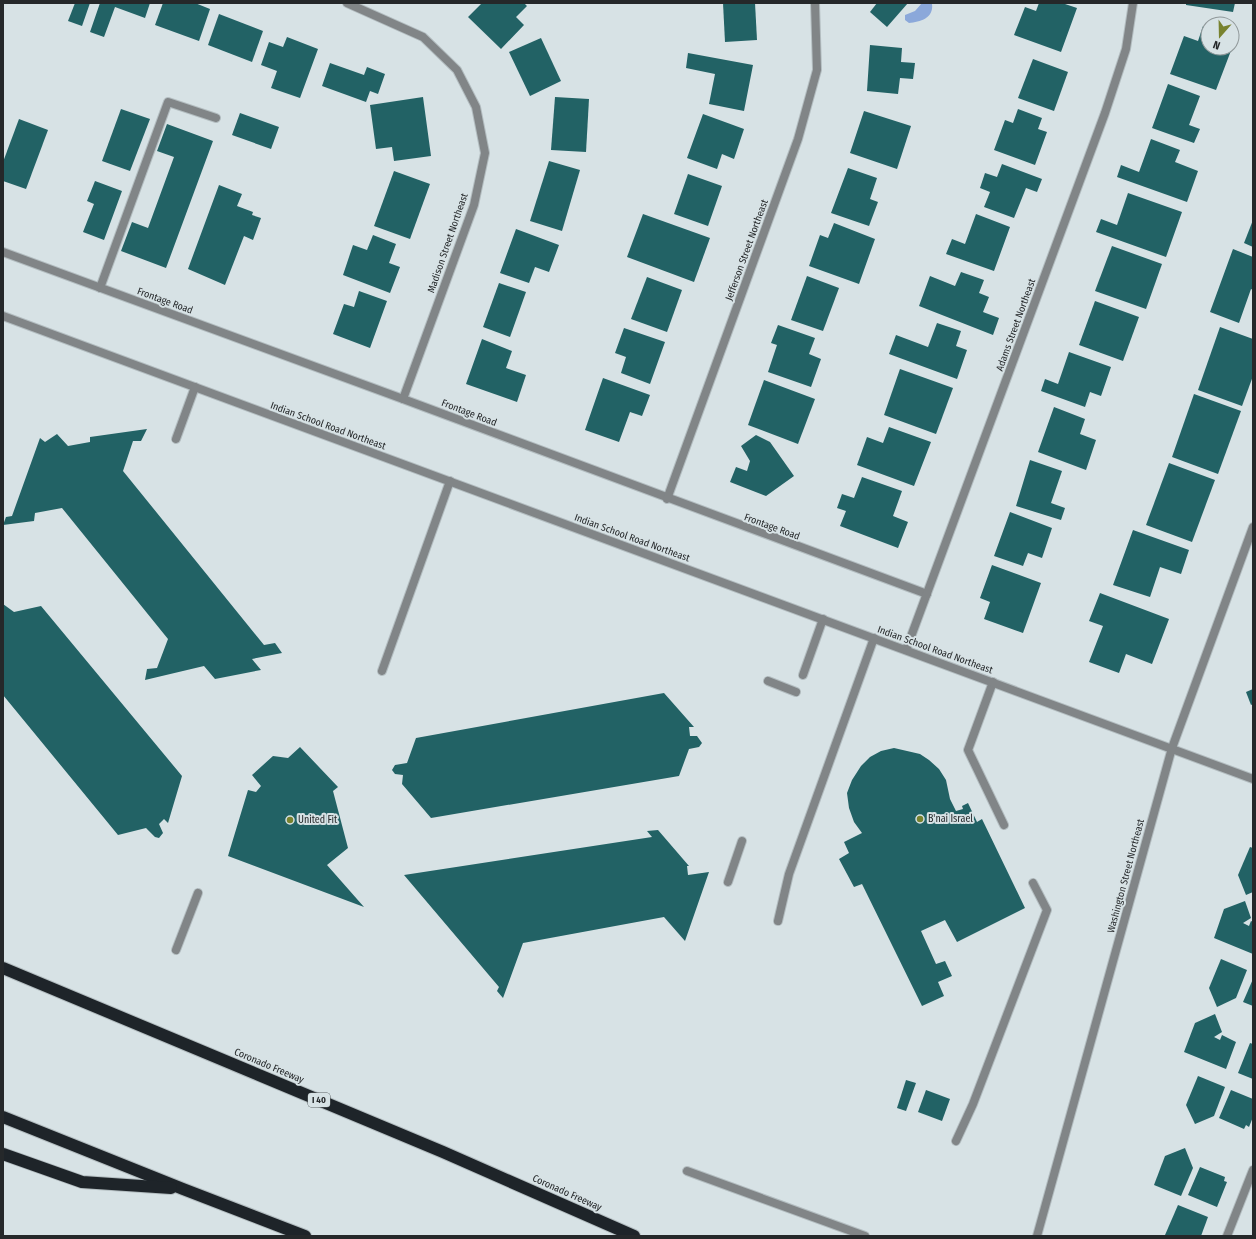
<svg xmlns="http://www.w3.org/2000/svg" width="1256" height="1239" font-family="'Fira Sans Condensed',sans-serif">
<rect width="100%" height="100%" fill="#d7e2e5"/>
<path fill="#8ba8da" d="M922,3L932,4C934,18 920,22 909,23L905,20V15L915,11Z"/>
<g fill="#226265">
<polygon points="75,3 90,3 82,26 68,21"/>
<polygon points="100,3 150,3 145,18 115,7 104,37 90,32"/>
<polygon points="163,3 195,3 210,9 199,41 155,25"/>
<polygon points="482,3 524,3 527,6 516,17 524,25 501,49 468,17"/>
<polygon points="723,3 755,3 757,40 725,42"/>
<polygon points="877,3 908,3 887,27 870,12"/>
<polygon points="1039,3 1062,3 1077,8 1061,52 1014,35 1025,7 1036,11"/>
<polygon points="1186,3 1235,3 1233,12 1186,5"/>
<polygon points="219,14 263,31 252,62 208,45"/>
<polygon points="1203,26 1208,28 1208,48 1232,48 1216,90 1170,74 1184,36 1198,41"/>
<polygon points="287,37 318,49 300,98 271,88 277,71 261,65 269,42 283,47"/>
<polygon points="541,38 561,81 530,96 509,52"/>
<polygon points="870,45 902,48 901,62 915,63 913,79 900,78 898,94 867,91"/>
<polygon points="688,53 753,65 744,111 709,104 715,74 686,68"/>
<polygon points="1033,59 1068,72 1054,111 1018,98"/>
<polygon points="330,63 364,75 367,67 385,74 378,94 370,91 366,102 322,86"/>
<polygon points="1168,84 1200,96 1189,125 1200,129 1194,143 1152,128"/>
<polygon points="423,97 431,156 394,161 392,147 376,149 370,105"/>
<polygon points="555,97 589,99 586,152 551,150"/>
<polygon points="121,109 150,119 130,171 102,161"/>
<polygon points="1018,109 1042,118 1038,129 1047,132 1035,165 994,150 1005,120 1013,123"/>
<polygon points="864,111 911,126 897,169 850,153"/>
<polygon points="240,113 279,127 271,149 232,135"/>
<polygon points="703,114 744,129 734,159 722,154 717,169 687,158"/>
<polygon points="19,119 48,130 26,189 3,181 3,162"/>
<polygon points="167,124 213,141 166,268 121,251 132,222 148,228 174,157 157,151"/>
<polygon points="1151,139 1180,150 1175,162 1198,171 1187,202 1117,177 1121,165 1139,172"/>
<polygon points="549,161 580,170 562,231 530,221"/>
<polygon points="1002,164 1042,179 1037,192 1026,188 1014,218 984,207 990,192 980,188 985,173 997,177"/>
<polygon points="848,168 877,178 870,199 878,202 869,226 831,213"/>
<polygon points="394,171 430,184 410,239 374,226"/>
<polygon points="688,174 722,186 708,226 674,214"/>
<polygon points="95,181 122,191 104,240 83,232 94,204 87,201"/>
<polygon points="219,185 242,194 237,206 253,212 252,215 261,218 253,240 244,236 225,285 188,269"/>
<polygon points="1128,193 1182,212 1166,257 1096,232 1101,219 1117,225"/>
<polygon points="643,214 710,238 694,282 627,257"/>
<polygon points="976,214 1010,227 994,271 946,254 952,239 965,244"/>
<polygon points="1253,220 1253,247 1244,243"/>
<polygon points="834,223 875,239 859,284 809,266 820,235 828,238"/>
<polygon points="516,229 559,245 549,272 535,267 529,283 500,273"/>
<polygon points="373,235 396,244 389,263 400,267 390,293 343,275 353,245 367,250"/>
<polygon points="1112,246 1162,264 1146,309 1095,291"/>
<polygon points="1233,249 1253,257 1253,290 1251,289 1239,323 1210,312"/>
<polygon points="961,272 984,280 979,293 989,297 983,312 999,318 993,335 919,306 930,276 955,286"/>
<polygon points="807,276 839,288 823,331 791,320"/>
<polygon points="647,277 682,290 667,332 631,319"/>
<polygon points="499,283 526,292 510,337 483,327"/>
<polygon points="359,291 387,301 370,348 333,334 344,304 354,307"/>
<polygon points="1095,301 1139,317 1123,361 1079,345"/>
<polygon points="937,323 961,331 956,346 967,350 957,379 889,354 896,335 928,347"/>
<polygon points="778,325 815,338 809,354 821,359 811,387 768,372 777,345 771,343"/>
<polygon points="1220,327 1253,339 1253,376 1242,406 1198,390"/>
<polygon points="624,328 665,342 650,384 621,373 626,357 615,353"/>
<polygon points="482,339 512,351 506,368 526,375 517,402 466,384"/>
<polygon points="1069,352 1111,367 1101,396 1090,392 1085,407 1041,391 1045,379 1058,384"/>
<polygon points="900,369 953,388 936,434 884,415"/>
<polygon points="603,378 650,395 642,416 630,412 619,442 585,430"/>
<polygon points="764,380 815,399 798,444 748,425"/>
<polygon points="1194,394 1241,411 1218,474 1172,457"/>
<polygon points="1054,407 1085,419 1080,434 1096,440 1086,470 1038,452"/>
<polygon points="889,427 931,442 914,486 857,465 867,437 883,443"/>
<polygon points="147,429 141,441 133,441 123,471 264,645 275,643 282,653 252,659 261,670 215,679 204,666 145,680 147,669 157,668 168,639 62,508 35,513 34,521 3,525 6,517 12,516 40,438 45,442 57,434 68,446 90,442 90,437"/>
<polygon points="756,435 770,442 794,476 766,496 730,482 736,467 747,471 750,461 741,446"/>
<polygon points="1030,460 1062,471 1051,503 1065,508 1061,520 1016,506"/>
<polygon points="1169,463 1215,480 1192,542 1146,525"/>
<polygon points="862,477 902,491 893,516 908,522 898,548 840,526 846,511 837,508 842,494 854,498"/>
<polygon points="1010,512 1052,528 1042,558 1028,553 1023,566 994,556"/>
<polygon points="1133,530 1189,550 1181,574 1160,567 1150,597 1113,585"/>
<polygon points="992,565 1041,583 1023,633 984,619 990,602 980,598"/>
<polygon points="1100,593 1169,619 1152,664 1126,654 1119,673 1089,662 1103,626 1089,621"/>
<polygon points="3,604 14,612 41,606 182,776 168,823 164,819 159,824 163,833 159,838 155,837 146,828 118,835 3,695"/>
<polygon points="1253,689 1253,704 1251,705 1246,692"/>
<polygon points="664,693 694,727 689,727 690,736 697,736 702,743 699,747 689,749 679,776 431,818 402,784 403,775 395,774 392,770 395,765 407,763 416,738"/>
<polygon points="300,747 338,787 333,791 348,848 327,865 364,907 228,856 248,790 256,792 261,786 252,775 273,756 288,758"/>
<polygon points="894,748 920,754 929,760 939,769 946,780 950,799 956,811 963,809 962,806 968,803 977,822 982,819 1025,908 957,942 945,920 921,931 936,964 945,961 952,976 938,982 944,996 922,1006 862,884 854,887 839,859 849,853 844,842 862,833 854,822 849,808 847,793 852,780 861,766 870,757 881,751"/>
<polygon points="658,830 689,866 687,866 688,875 709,872 685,941 664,917 523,943 503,998 497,991 499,987 404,875 652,837 647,831"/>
<polygon points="1250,847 1253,848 1253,892 1246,895 1238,875"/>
<polygon points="1245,901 1251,918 1243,923 1249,926 1251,921 1253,922 1253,954 1214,938 1224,909"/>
<polygon points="1221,959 1247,970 1236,998 1217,1007 1209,988"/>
<polygon points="1253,979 1253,1006 1243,1002"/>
<polygon points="1215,1014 1222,1032 1214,1037 1220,1040 1222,1035 1236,1042 1226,1069 1184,1052 1195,1023"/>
<polygon points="1250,1043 1253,1044 1253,1079 1238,1073"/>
<polygon points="1198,1076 1225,1087 1214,1116 1195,1124 1186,1105"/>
<polygon points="906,1080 916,1083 906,1111 897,1108"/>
<polygon points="926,1090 950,1099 942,1121 918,1112"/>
<polygon points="1231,1090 1253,1099 1253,1117 1249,1127 1246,1125 1244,1129 1219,1118"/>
<polygon points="1185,1148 1193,1168 1181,1196 1154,1185 1165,1156"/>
<polygon points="1200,1167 1225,1177 1224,1181 1227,1182 1217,1207 1188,1195"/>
<polygon points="1178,1205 1208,1217 1201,1236 1165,1235"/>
</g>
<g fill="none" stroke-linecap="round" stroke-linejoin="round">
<g stroke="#b3bdc0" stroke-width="10">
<g id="service">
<polyline points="100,288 168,102 216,118"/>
<polyline points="176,439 195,387"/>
<polyline points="382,671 450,481"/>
<polyline points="803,675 823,619"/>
<polyline points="768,681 796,692"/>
<polyline points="993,682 968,750 1004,825"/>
<polyline points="728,882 742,841"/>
<polyline points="778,921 789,874 874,638"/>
<polyline points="176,950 198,893"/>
<polyline points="956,1141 973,1104 1047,910 1033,883"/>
<polyline points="687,1171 865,1236"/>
</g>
</g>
<g stroke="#b3bdc0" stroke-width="10">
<g id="minor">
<polyline points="347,3 423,37 457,70 476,107 485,153 474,205 403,399"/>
<polyline points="3,252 403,399 927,594"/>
<polyline points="667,499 798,139 817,70 815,3"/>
<polyline points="906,650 1105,113 1126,49 1133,3"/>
<polyline points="1227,1236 1253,1170"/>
</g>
</g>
<g stroke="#b3bdc0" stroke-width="10">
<g id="tertiary">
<polyline points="3,316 1253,779"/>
<polyline points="1037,1236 1172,748 1253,527"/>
</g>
</g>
<g stroke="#b3bdc0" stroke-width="14">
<g id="motorway">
<polyline points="3,968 443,1152 634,1236"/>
<polyline points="3,1117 183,1189 305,1236"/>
<polyline points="3,1154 82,1182 171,1188"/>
</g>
</g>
<use href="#service" stroke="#818587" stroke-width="8"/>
<use href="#minor" stroke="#818587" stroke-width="8"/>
<use href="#tertiary" stroke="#818587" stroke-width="8"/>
<use href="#motorway" stroke="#1e2429" stroke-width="12"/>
</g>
<g fill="#78822f" stroke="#d7e2e5" stroke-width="1.5">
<circle cx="920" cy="819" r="4"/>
<circle cx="290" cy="820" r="4"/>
</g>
<g text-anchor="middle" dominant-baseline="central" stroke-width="4" stroke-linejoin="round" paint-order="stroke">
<rect fill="#d7e2e5" stroke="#5a6062" stroke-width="1" x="308" y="1093" width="22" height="14" rx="3"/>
<g font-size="9" font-weight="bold" fill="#25282a">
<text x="319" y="1100">I 40</text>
</g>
<g font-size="10" fill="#25282a" stroke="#d7e2e5">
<text transform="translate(448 243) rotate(-71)">Madison Street Northeast</text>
<text transform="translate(747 250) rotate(-70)">Jefferson Street Northeast</text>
<text transform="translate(165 301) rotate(20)">Frontage Road</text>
<text transform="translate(1016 325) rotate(-70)">Adams Street Northeast</text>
<text transform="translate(469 413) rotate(21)">Frontage Road</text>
<text transform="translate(328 426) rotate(20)">Indian School Road Northeast</text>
<text transform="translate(772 527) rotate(20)">Frontage Road</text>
<text transform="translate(632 538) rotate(20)">Indian School Road Northeast</text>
<text transform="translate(935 650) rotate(20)">Indian School Road Northeast</text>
<text transform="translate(1126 876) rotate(-75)">Washington Street Northeast</text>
<text transform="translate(269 1066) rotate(23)">Coronado Freeway</text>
<text transform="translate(567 1193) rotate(24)">Coronado Freeway</text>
</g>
<g font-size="10" fill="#25282a" stroke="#d7e2e5" text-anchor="start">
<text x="928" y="819">B'nai Israel</text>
<text x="298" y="820">United Fit</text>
</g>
</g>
<rect width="1256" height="1239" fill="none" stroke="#25282a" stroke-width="8"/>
<g transform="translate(1220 36) rotate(200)"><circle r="19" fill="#d7e2e5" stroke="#90989a"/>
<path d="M0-3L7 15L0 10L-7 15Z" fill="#78822f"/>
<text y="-6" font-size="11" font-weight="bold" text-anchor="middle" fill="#25282a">N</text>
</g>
</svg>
